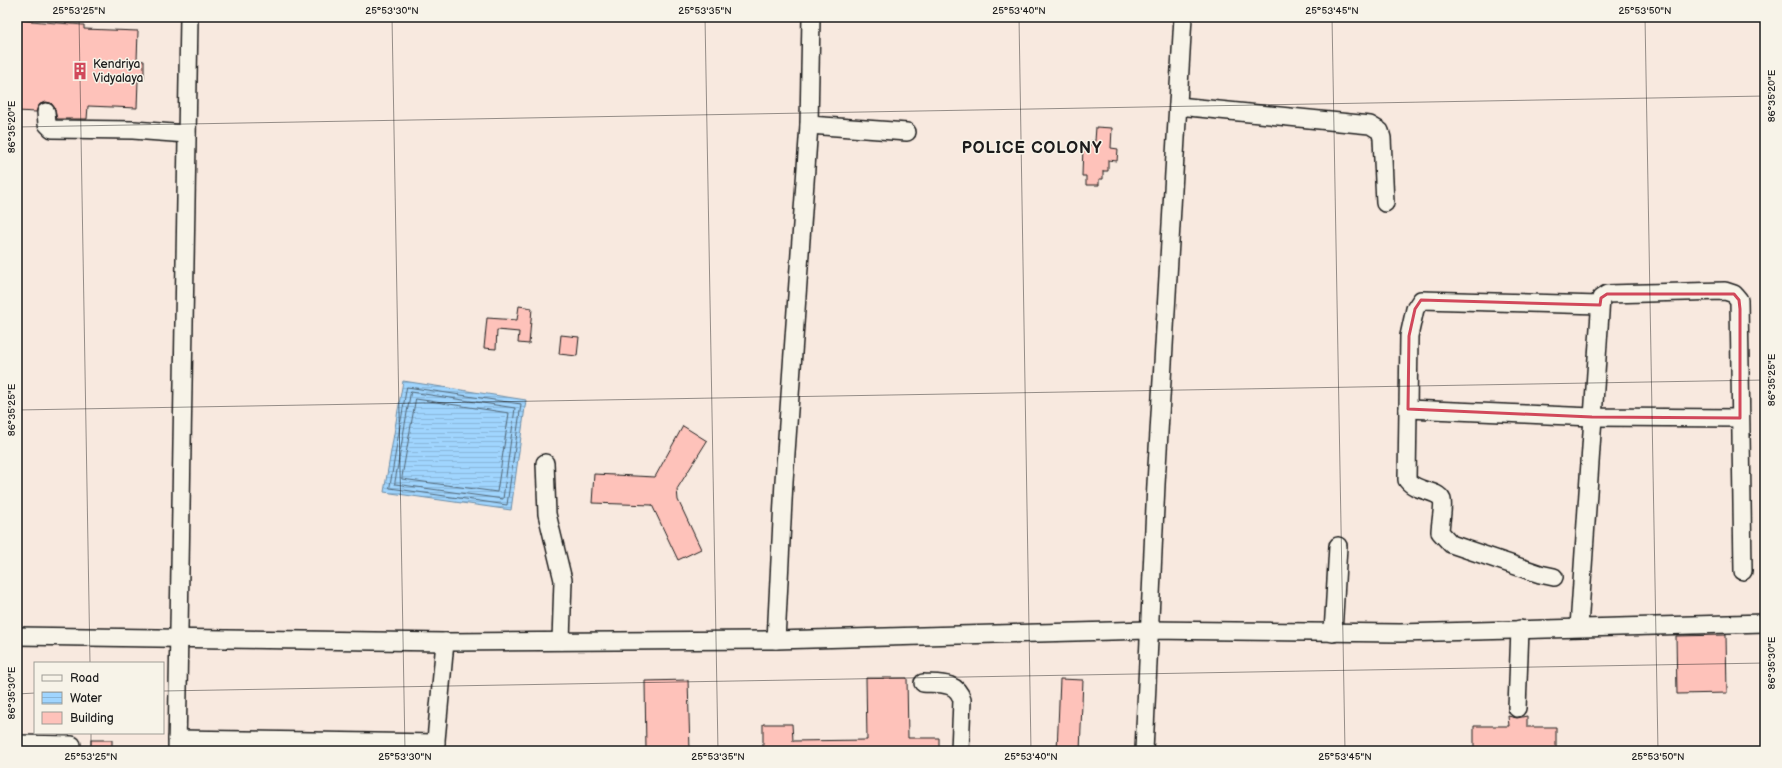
<svg xmlns="http://www.w3.org/2000/svg" width="1782" height="768" font-family="'Balsamiq Sans',sans-serif">
<defs>
<pattern id="water-rules" width="6" height="5" patternUnits="userSpaceOnUse"><rect width="6" height="5" fill="#a0d5fe"/><path d="M0 2.5h6" fill="none" stroke="#89b6d9"/></pattern>
</defs>
<rect width="100%" height="100%" fill="#f8e9df"/>
<filter id="ink" filterUnits="userSpaceOnUse"><feTurbulence type="fractalNoise" baseFrequency=".025" numOctaves="2"/><feDisplacementMap in="SourceGraphic" scale="8" xChannelSelector="R" yChannelSelector="G"/><feConvolveMatrix kernelMatrix="1 2 1 2 8 2 1 2 1" color-interpolation-filters="sRGB"/></filter>
<g filter="url(#ink)">
<polygon fill="url(#water-rules)" stroke="#6b8ba4" points="403,381 526,400 511,510 384,492"/>
<g fill="none" stroke-linecap="round" stroke-linejoin="round">
<g stroke="#516676" stroke-width="1">
<polygon points="407,387 521,404 507,505 390,488"/>
<polygon points="411,392 515,408 503,499 395,484"/>
<polygon points="416,399 509,413 497,492 402,479"/>
</g>
</g>
<g fill="#fec2ba" stroke="#1c1c1c">
<polygon points="17,20 84,25 84,29 138,31 137,60 144,61 144,78 138,80 137,108 88,106 87,119 57,119 54,107 51,103 46,102 40,104 36,112 17,111"/>
<polygon points="1096,127 1112,128 1111,148 1118,149 1117,161 1108,160 1108,171 1103,171 1103,179 1099,179 1099,185 1086,185 1086,176 1082,176 1083,145 1090,146 1091,141 1095,141"/>
<polygon points="519,306 532,308 529,344 518,343 519,332 497,330 496,349 484,348 487,318 517,320"/>
<polygon points="561,335 579,337 577,356 559,354"/>
<polygon points="683,426 707,441 677,489 678,500 701,549 678,560 652,505 592,503 594,474 655,477"/>
<polygon points="1726,635 1727,693 1677,694 1676,636"/>
<polygon points="866,678 907,678 908,738 939,738 939,751 763,751 763,724 792,724 793,741 867,740"/>
<polygon points="1060,679 1083,680 1080,751 1057,751"/>
<polygon points="688,680 690,751 646,751 645,681"/>
<polygon points="1508,716 1517,718 1527,716 1527,727 1556,727 1556,751 1474,751 1474,726 1509,726"/>
<rect x="91" y="740" width="21" height="11"/>
</g>
<g fill="none" stroke-linecap="round" stroke-linejoin="round">
<g stroke="#1c1c1c" stroke-width="20">
<g id="minor">
<polyline points="1178,106 1370,125 1380,131 1382,138 1385,203"/>
<polyline points="46,112 47,124 52,129 133,130 187,134"/>
<polyline points="809,125 907,132"/>
<polyline points="1408,409 1592,417 1740,418"/>
<polyline points="545,463 547,514 563,580 561,641"/>
<path d="M1554,577L1540,574L1451,544L1440,532C1440,524 1444,506 1442,500C1437,489 1417,493 1407,480L1409,336L1415,309L1421,300L1600,305"/>
<polyline points="1579,627 1601,298 1607,294 1725,291 1734,294 1739,300 1743,571"/>
<polyline points="1333,633 1338,546"/>
<polyline points="17,636 445,642 776,640 1148,630 1400,633 1765,623"/>
<polyline points="776,640 784,481 809,125 811,17"/>
<path d="M923,683C939,684 957,681 962,700L960,751"/>
<polyline points="1517,708 1520,629"/>
<polyline points="177,739 436,743"/>
<polyline points="17,744 72,745"/>
<polyline points="177,751 189,17"/>
<polyline points="435,751 445,642"/>
<polyline points="1144,751 1156,484 1183,17"/>
</g>
</g>
<use href="#minor" stroke="#f7f3e8" stroke-width="17"/>
</g>
</g>
<path fill="none" stroke="#d1495b" stroke-width="3" stroke-linejoin="round" d="M1607,294H1734L1739,300L1740,309V418L1592,417L1408,409L1409,336L1415,309L1421,300L1600,305L1601,298Z"/>
<path fill="none" stroke="#1c1c1c" stroke-width="1" stroke-opacity="0.45" d="M79,17L90,663M392,17L405,751M705,17L718,751M1019,17L1031,751M1332,17L1345,751M1645,17L1658,751M17,127L1765,96M17,410L1765,380M163,691L1765,663M17,694L35,693M91,733V751"/>
<defs>
<g id="building-bare" transform="scale(1.38)"><path d="M-4-6H4V6H1V3H-1V6H-4ZM-2.5-4.3h1.7v1.8h-1.7ZM.8-4.3h1.7v1.8H.8ZM-2.5-1h1.7V.8h-1.7ZM.8-1h1.7V.8H.8Z" fill="#d1495b" stroke="#f7f3e8" stroke-width="2.5" paint-order="stroke"/></g>
</defs>
<g fill-rule="evenodd">
<use href="#building-bare" x="80" y="71"/>
</g>
<g text-anchor="middle" dominant-baseline="central" stroke-width="3" stroke-linejoin="round" paint-order="stroke">
<g font-size="12" fill="#1c1c1c" stroke="#f7f3e8" text-anchor="start">
<text x="93" y="64">Kendriya<tspan x="93" dy="14">Vidyalaya</tspan></text>
</g>
<g font-size="16" font-weight="bold" letter-spacing="1" fill="#1c1c1c" stroke="#f7f3e8">
<text x="1032" y="148">POLICE COLONY</text>
</g>
</g>
<rect width="1782" height="768" fill="none" stroke="#f7f3e8" stroke-width="44"/>
<rect x="34" y="662" width="130" height="72" fill="#f7f3e8" stroke="#9f9d96"/>
<rect x="42" y="675" width="20" height="6" fill="#f7f3e8" stroke="#9f9d96"/>
<text x="70" y="682" font-size="12" fill="#1c1c1c">Road</text>
<rect x="42" y="692" width="20" height="12" fill="url(#water-rules)" stroke="#9f9d96"/>
<text x="70" y="702" font-size="12" fill="#1c1c1c">Water</text>
<rect x="42" y="712" width="20" height="12" fill="#fec2ba" stroke="#9f9d96"/>
<text x="70" y="722" font-size="12" fill="#1c1c1c">Building</text>
<rect x="22" y="22" width="1738" height="724" fill="none" stroke="#1c1c1c" stroke-width="1.5"/>
<g font-size="10" text-anchor="middle" fill="#1c1c1c">
<text x="79" y="14">25°53'25"N</text>
<text x="392" y="14">25°53'30"N</text>
<text x="705" y="14">25°53'35"N</text>
<text x="1019" y="14">25°53'40"N</text>
<text x="1332" y="14">25°53'45"N</text>
<text x="1645" y="14">25°53'50"N</text>
<text transform="translate(1771 96) rotate(-90)" y="4">86°35'20"E</text>
<text transform="translate(11 127) rotate(-90)" y="4">86°35'20"E</text>
<text transform="translate(1771 380) rotate(-90)" y="4">86°35'25"E</text>
<text transform="translate(11 410) rotate(-90)" y="4">86°35'25"E</text>
<text transform="translate(1771 663) rotate(-90)" y="4">86°35'30"E</text>
<text transform="translate(11 693) rotate(-90)" y="4">86°35'30"E</text>
<text x="91" y="760">25°53'25"N</text>
<text x="405" y="760">25°53'30"N</text>
<text x="718" y="760">25°53'35"N</text>
<text x="1031" y="760">25°53'40"N</text>
<text x="1345" y="760">25°53'45"N</text>
<text x="1658" y="760">25°53'50"N</text>
</g>
</svg>
